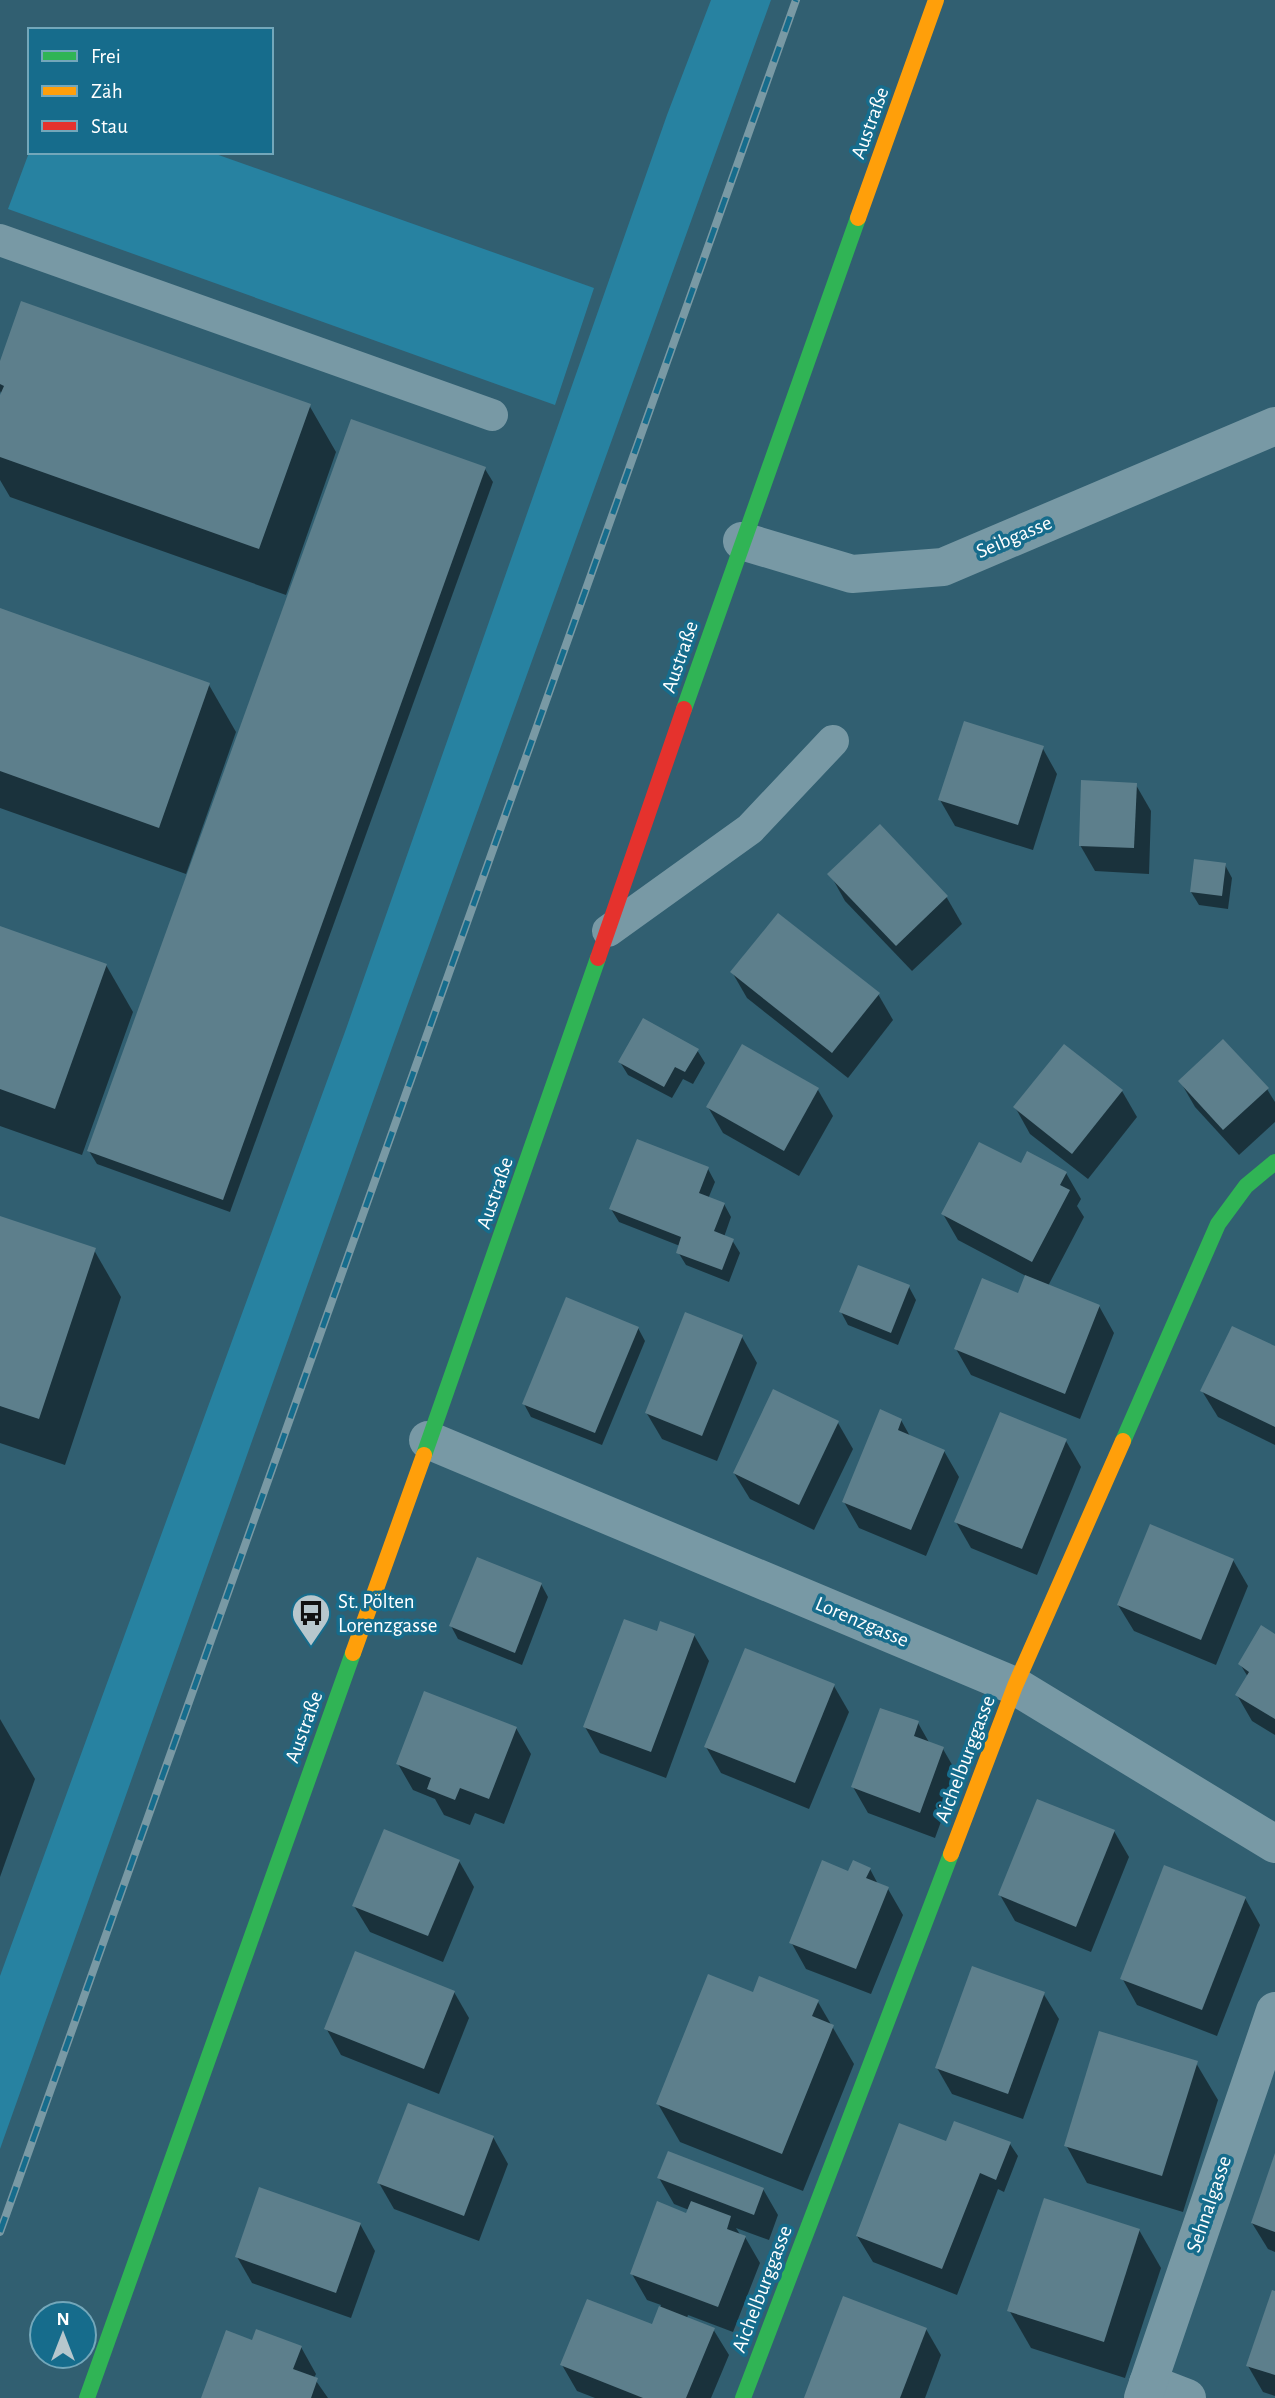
<svg xmlns="http://www.w3.org/2000/svg" width="1275" height="2398" font-family="'Alegreya Sans',sans-serif">
<rect width="100%" height="100%" fill="#315f71"/>
<g fill="#2782a1">
<polygon points="711,0 771,0 393,1045 0,2149 0,1976 346,1029 667,115"/>
<polygon points="30,150 30,152 210,152 594,288 555,405 8,209"/>
</g>
<g fill="#0007">
<polygon points="0,367 309,405 336,452 286,595 10,497 0,480 0,401 2,395 0,391"/>
<polygon points="485,469 493,482 230,1212 97,1164 89,1151"/>
<polygon points="0,610 209,685 236,732 186,874 0,808"/>
<polygon points="1042,747 1057,774 1033,850 955,826 940,800"/>
<polygon points="1136,785 1151,811 1149,874 1095,871 1080,845"/>
<polygon points="880,827 947,898 962,924 912,971 845,901 830,874"/>
<polygon points="1225,865 1232,878 1228,909 1199,905 1191,892"/>
<polygon points="0,928 106,965 133,1012 82,1155 0,1126"/>
<polygon points="732,972 878,994 893,1020 848,1078 747,998"/>
<polygon points="697,1050 705,1063 693,1084 683,1079 672,1098 628,1075 620,1062"/>
<polygon points="1180,1081 1267,1089 1275,1102 1275,1122 1239,1155 1195,1107"/>
<polygon points="818,1090 833,1116 799,1176 723,1133 708,1107"/>
<polygon points="1122,1091 1137,1117 1088,1179 1030,1134 1015,1107"/>
<polygon points="1021,1166 1066,1173 1081,1199 1077,1206 1084,1217 1048,1286 1099,1306 1114,1333 1080,1419 971,1375 956,1349 1019,1295 1026,1276 958,1240 943,1214"/>
<polygon points="708,1169 715,1182 708,1199 724,1204 731,1217 724,1237 732,1240 740,1253 729,1282 686,1265 678,1252 680,1246 619,1222 611,1209"/>
<polygon points="0,1218 94,1250 121,1297 65,1465 0,1443"/>
<polygon points="909,1287 916,1300 898,1345 848,1325 841,1312"/>
<polygon points="638,1328 645,1341 602,1445 531,1417 524,1404"/>
<polygon points="742,1337 757,1363 717,1461 662,1439 646,1412"/>
<polygon points="1275,1348 1275,1445 1218,1417 1202,1391"/>
<polygon points="901,1420 911,1438 944,1451 959,1477 926,1556 859,1528 844,1502"/>
<polygon points="838,1423 853,1449 814,1530 750,1499 734,1473"/>
<polygon points="1066,1441 1081,1467 1037,1575 971,1548 956,1522"/>
<polygon points="1233,1560 1248,1586 1216,1665 1134,1631 1118,1605"/>
<polygon points="541,1584 548,1597 522,1665 458,1639 451,1626"/>
<polygon points="658,1633 694,1635 709,1661 666,1778 600,1753 585,1727"/>
<polygon points="1275,1636 1275,1735 1252,1721 1237,1695 1248,1677 1240,1664"/>
<polygon points="834,1686 849,1712 809,1809 721,1773 706,1747"/>
<polygon points="0,1719 35,1779 0,1877"/>
<polygon points="918,1723 930,1744 943,1749 958,1775 935,1838 868,1813 853,1787"/>
<polygon points="516,1728 531,1754 504,1824 475,1813 470,1825 444,1815 435,1799 413,1790 398,1764"/>
<polygon points="1114,1831 1129,1857 1091,1952 1015,1921 1000,1895"/>
<polygon points="459,1861 474,1887 443,1962 370,1932 354,1906"/>
<polygon points="870,1869 879,1886 888,1889 903,1915 871,1994 806,1969 791,1942 849,1873"/>
<polygon points="1245,1898 1260,1925 1217,2036 1137,2005 1122,1978"/>
<polygon points="454,1992 469,2018 439,2094 341,2055 326,2028"/>
<polygon points="1043,1993 1059,2019 1023,2119 952,2094 937,2068"/>
<polygon points="754,1994 818,2002 854,2064 803,2191 680,2142 658,2104"/>
<polygon points="1196,2063 1218,2100 1183,2212 1087,2183 1066,2145"/>
<polygon points="493,2137 508,2164 479,2241 394,2209 379,2183"/>
<polygon points="947,2143 1010,2144 1018,2156 1004,2192 998,2189 957,2295 873,2262 857,2236"/>
<polygon points="1275,2157 1275,2252 1268,2249 1252,2223"/>
<polygon points="659,2178 763,2189 778,2215 769,2240 736,2228 741,2236 745,2237 760,2263 733,2332 688,2315 687,2318 713,2329 729,2355 711,2398 595,2398 577,2391 562,2365 653,2327 661,2305 647,2300 632,2274 687,2215 689,2210 674,2204"/>
<polygon points="360,2224 375,2251 351,2318 252,2283 237,2257"/>
<polygon points="1139,2230 1161,2268 1125,2378 1031,2348 1009,2310"/>
<polygon points="1275,2293 1275,2396 1263,2392 1248,2366"/>
<polygon points="926,2329 941,2355 925,2398 806,2398"/>
<polygon points="253,2342 301,2347 316,2374 314,2378 328,2398 203,2398"/>
</g>
<g fill="#5d7f8c">
<polygon points="21,301 311,404 259,549 0,457 0,395 4,386 0,384 0,361"/>
<polygon points="351,419 486,467 223,1200 87,1151"/>
<polygon points="0,608 210,683 159,828 0,771"/>
<polygon points="964,721 1044,746 1018,825 938,800"/>
<polygon points="1081,780 1137,783 1134,848 1079,846"/>
<polygon points="880,824 948,896 896,946 827,874"/>
<polygon points="1194,859 1226,863 1222,896 1190,892"/>
<polygon points="778,913 880,993 832,1053 730,972"/>
<polygon points="0,926 107,964 55,1109 0,1089"/>
<polygon points="643,1018 699,1049 685,1072 675,1067 664,1087 618,1062"/>
<polygon points="1223,1039 1269,1088 1223,1130 1178,1081"/>
<polygon points="742,1044 819,1088 784,1151 706,1107"/>
<polygon points="1064,1044 1123,1090 1072,1154 1013,1107"/>
<polygon points="637,1139 709,1167 699,1193 725,1203 714,1231 734,1239 722,1270 676,1253 681,1237 609,1209"/>
<polygon points="979,1142 1021,1163 1027,1151 1067,1172 1060,1185 1070,1190 1032,1262 941,1214"/>
<polygon points="0,1216 96,1248 39,1419 0,1406"/>
<polygon points="858,1265 910,1285 891,1333 839,1312"/>
<polygon points="1025,1275 1100,1305 1065,1394 954,1349 982,1278 1018,1293"/>
<polygon points="566,1297 639,1327 595,1433 522,1404"/>
<polygon points="685,1312 743,1335 702,1436 645,1413"/>
<polygon points="1232,1326 1275,1346 1275,1427 1200,1391"/>
<polygon points="773,1389 839,1421 799,1505 733,1473"/>
<polygon points="880,1409 902,1419 898,1430 945,1450 911,1530 842,1502"/>
<polygon points="1000,1412 1067,1439 1022,1549 954,1522"/>
<polygon points="1150,1524 1234,1559 1201,1640 1117,1605"/>
<polygon points="477,1557 542,1583 515,1653 449,1626"/>
<polygon points="624,1619 657,1631 660,1621 695,1634 651,1752 583,1727"/>
<polygon points="1261,1625 1275,1634 1275,1719 1235,1695 1249,1672 1238,1664"/>
<polygon points="745,1648 835,1684 795,1783 704,1747"/>
<polygon points="424,1691 517,1727 489,1799 460,1788 455,1800 427,1789 431,1778 396,1764"/>
<polygon points="880,1708 919,1721 914,1736 944,1747 920,1813 851,1787"/>
<polygon points="1037,1799 1115,1830 1076,1927 998,1895"/>
<polygon points="384,1829 460,1860 428,1936 352,1906"/>
<polygon points="822,1860 848,1871 853,1860 871,1868 866,1878 889,1887 856,1969 789,1943"/>
<polygon points="1164,1865 1246,1897 1202,2010 1120,1979"/>
<polygon points="355,1951 455,1991 424,2069 324,2029"/>
<polygon points="972,1966 1045,1992 1008,2094 935,2068"/>
<polygon points="708,1974 753,1992 759,1976 819,2000 812,2016 834,2025 782,2154 656,2104"/>
<polygon points="1099,2031 1198,2061 1162,2176 1064,2146"/>
<polygon points="408,2103 494,2136 464,2216 377,2183"/>
<polygon points="954,2121 1011,2142 996,2180 980,2173 942,2269 856,2236 899,2123 946,2141"/>
<polygon points="668,2151 764,2188 754,2215 657,2178"/>
<polygon points="1275,2153 1275,2232 1251,2223"/>
<polygon points="259,2187 361,2223 336,2293 235,2257"/>
<polygon points="1044,2198 1140,2229 1104,2342 1007,2311"/>
<polygon points="657,2201 686,2213 691,2201 731,2216 727,2229 746,2236 718,2307 630,2274"/>
<polygon points="1272,2290 1275,2291 1275,2375 1246,2366"/>
<polygon points="843,2296 927,2328 900,2398 804,2398"/>
<polygon points="587,2299 652,2324 659,2306 715,2328 686,2398 643,2398 560,2365"/>
<polygon points="256,2329 302,2346 293,2369 318,2378 311,2398 201,2398 226,2330 252,2340"/>
</g>
<g fill="none" stroke-linecap="round" stroke-linejoin="round">
<g stroke="#7899a5" stroke-width="32">
<polyline points="0,240 492,415"/>
<polyline points="608,931 750,829 833,741"/>
</g>
<g stroke="#7899a5" stroke-width="38">
<polyline points="742,541 852,574 943,567 1275,426"/>
<polyline points="428,1440 1015,1686 1275,1844"/>
<polyline points="1148,2383 1187,2398"/>
<polyline points="1143,2398 1275,2011"/>
</g>
<g stroke="#30b455" stroke-width="16">
<polyline points="684,709 858,218"/>
<polyline points="1123,1441 1218,1224 1246,1186 1275,1162"/>
<polyline points="424,1455 598,958"/>
<polyline points="87,2398 353,1653"/>
<polyline points="743,2398 951,1854"/>
</g>
<g stroke="#ff9f0a" stroke-width="16">
<polyline points="858,218 936,0"/>
<polyline points="353,1653 424,1455"/>
<polyline points="951,1854 1015,1686 1123,1441"/>
</g>
<polyline stroke="#e5322d" stroke-width="16" points="598,958 684,709"/>
<g stroke="#7999a4" stroke-width="8">
<polyline id="rail" points="0,2232 796,0"/>
</g>
<use href="#rail" stroke="#166c8c" stroke-width="5" stroke-dasharray="16" stroke-linecap="butt"/>
</g>
<defs>
<g id="bus-pin" transform="scale(2.0125)"><path d="M0 17L-7.5 6A9.5 9.5 0 1 1 7.5 6Z" fill="#b7c7cd" stroke="#166c8c"/><path d="M-5-6H5V4H4V6H2V4H-2V6H-4V4H-5ZM-3.5-4V0h7V-4ZM-3.5 1.2v1.5H-2V1.2ZM2 1.2v1.5H3.5V1.2Z" fill="#111"/></g>
</defs>
<g fill-rule="evenodd">
<use href="#bus-pin" x="311" y="1613"/>
</g>
<g text-anchor="middle" dominant-baseline="central" stroke-width="7" stroke-linejoin="round" paint-order="stroke">
<g font-size="21" fill="#fff" stroke="#166c8c">
<text transform="translate(870 123) rotate(-70)">Austraße</text>
<text transform="translate(1014 537) rotate(-23)">Seibgasse</text>
<text transform="translate(680 657) rotate(-71)">Austraße</text>
<text transform="translate(495 1193) rotate(-71)">Austraße</text>
<text transform="translate(862 1622) rotate(23)">Lorenzgasse</text>
<text transform="translate(304 1727) rotate(-70)">Austraße</text>
<text transform="translate(965 1759) rotate(-69)">Aichelburggasse</text>
<text transform="translate(1209 2204) rotate(-71)">Sehnalgasse</text>
<text transform="translate(762 2289) rotate(-69)">Aichelburggasse</text>
</g>
<g font-size="21" fill="#fff" stroke="#166c8c" text-anchor="start">
<text x="338" y="1601">St. Pölten<tspan x="338" dy="24">Lorenzgasse</tspan></text>
</g>
</g>
<rect x="28" y="28" width="245" height="126" fill="#166c8c" stroke="#73a7ba" stroke-width="2"/>
<rect x="42" y="51" width="35" height="10" fill="#30b455" stroke="#73a7ba" stroke-width="2"/>
<text x="91" y="63" font-size="21" fill="#ffffff">Frei</text>
<rect x="42" y="86" width="35" height="10" fill="#ff9f0a" stroke="#73a7ba" stroke-width="2"/>
<text x="91" y="98" font-size="21" fill="#ffffff">Zäh</text>
<rect x="42" y="121" width="35" height="10" fill="#e5322d" stroke="#73a7ba" stroke-width="2"/>
<text x="91" y="133" font-size="21" fill="#ffffff">Stau</text>
<g transform="translate(63 2335)"><circle r="33" fill="#166c8c" stroke="#73a7ba" stroke-width="2"/>
<path d="M0-5L12 26L0 18L-12 26Z" fill="#b7c7cd"/>
<text y="-10" font-size="19" font-weight="bold" text-anchor="middle" fill="#ffffff">N</text>
</g>
</svg>
